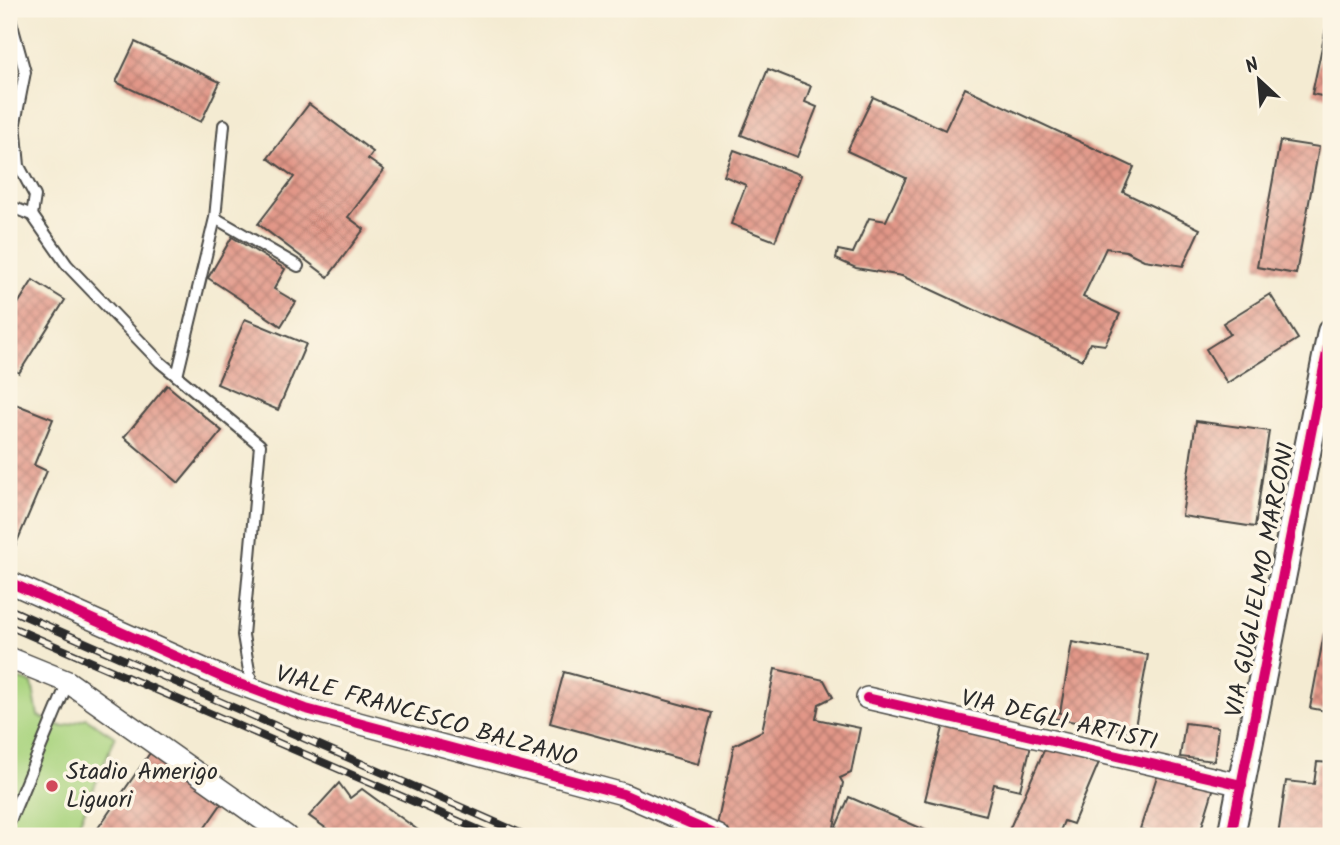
<svg xmlns="http://www.w3.org/2000/svg" width="1340" height="845" font-family="Kalam,sans-serif">
<defs>
<pattern id="building-cross-hatch" width="8" height="8" patternUnits="userSpaceOnUse" patternTransform="scale(1.75)"><rect width="8" height="8" fill="#e29788"/><path d="M0 0l8 8M0 8l8-8" fill="none" stroke="#b77b6f"/></pattern>
</defs>
<rect width="100%" height="100%" fill="#fcf5e5"/>
<filter id="ink" filterUnits="userSpaceOnUse"><feTurbulence type="fractalNoise" baseFrequency=".0143" numOctaves="2"/><feDisplacementMap in="SourceGraphic" scale="14" xChannelSelector="R" yChannelSelector="G"/><feConvolveMatrix kernelMatrix="1 2 1 2 8 2 1 2 1" color-interpolation-filters="sRGB"/></filter>
<filter id="wash" filterUnits="userSpaceOnUse"><feTurbulence type="fractalNoise" baseFrequency=".00686" numOctaves="4" result="noise"/><feDisplacementMap in="SourceGraphic" scale="28" xChannelSelector="R" yChannelSelector="G"/><feGaussianBlur stdDeviation="1.57" result="paint"/><feColorMatrix in="noise" values="0 0 0 0 0 0 0 0 0 0 0 0 0 0 0 0 0 1.4 0 .05"/><feComposite in="paint" operator="in"/></filter>
<g filter="url(#wash)">
<rect width="100%" height="100%" fill="#f4ebd2"/>
<polygon fill="#aad480" stroke="#6a8056" stroke-width="2" points="9,677 32,683 38,716 63,727 86,718 115,737 74,836 9,836"/>
<g id="blocks">
<g fill="url(#building-cross-hatch)">
<polygon points="1330,9 1331,9 1331,98 1312,94"/>
<polygon points="135,42 220,82 201,122 116,82"/>
<polygon points="768,69 811,86 805,102 817,107 797,157 741,135"/>
<polygon points="965,88 1134,167 1123,192 1200,229 1183,266 1144,260 1126,251 1106,248 1083,297 1120,314 1105,345 1090,343 1082,360 902,276 856,268 836,259 838,250 853,253 869,218 886,221 906,178 847,151 873,97 945,130"/>
<polygon points="309,104 373,152 368,159 384,170 348,217 364,229 328,277 258,224 294,177 268,158"/>
<polygon points="1280,141 1319,147 1296,274 1257,267"/>
<polygon points="734,150 801,175 775,241 731,224 746,185 724,176"/>
<polygon points="232,237 285,269 274,289 296,302 281,326 208,278"/>
<polygon points="33,280 65,300 19,373 9,366 9,318"/>
<polygon points="1270,294 1298,339 1227,383 1206,349 1230,334 1223,323"/>
<polygon points="245,319 306,344 278,410 217,384"/>
<polygon points="167,385 222,431 179,483 124,437"/>
<polygon points="10,402 53,419 34,465 47,471 14,549 9,546"/>
<polygon points="1196,421 1269,431 1255,527 1182,516"/>
<polygon points="1324,634 1331,635 1331,712 1310,708"/>
<polygon points="1072,642 1148,655 1134,732 1046,717 1047,710 1060,713"/>
<polygon points="775,669 824,680 833,697 819,704 816,719 860,728 851,773 840,778 843,783 833,832 823,836 715,835 734,745 762,731"/>
<polygon points="564,672 712,713 698,764 550,723"/>
<polygon points="947,712 1033,737 1020,790 994,784 986,815 925,800"/>
<polygon points="1185,723 1218,727 1214,761 1180,757"/>
<polygon points="1049,739 1100,760 1073,824 1064,821 1058,836 1023,836 1009,830"/>
<polygon points="150,753 222,803 199,836 98,836 102,830 98,828"/>
<polygon points="1317,762 1331,763 1331,836 1278,836 1286,781 1314,784"/>
<polygon points="1159,770 1214,787 1199,836 1163,836 1140,829"/>
<polygon points="339,783 350,798 362,789 426,836 337,836 309,816"/>
<polygon points="849,797 939,836 832,836"/>
</g>
</g>
</g>
<g filter="url(#ink)">
<use href="#blocks" fill-opacity="0" stroke="#494844" stroke-width="2"/>
<g fill="none" stroke-linecap="round" stroke-linejoin="round">
<g stroke="#494844" stroke-width="14">
<g id="service">
<polyline points="9,14 25,72 15,123 19,166 35,196 32,215"/>
<polyline points="9,206 32,215 67,265 160,362 260,445 243,635 252,689"/>
<polyline points="215,218 298,266"/>
<polyline points="177,376 215,218 224,125"/>
<polyline points="9,823 68,682"/>
</g>
</g>
<g stroke="#494844" stroke-width="24">
<g id="minor">
<polyline points="9,582 226,679 306,709 623,794 719,836"/>
<polyline points="9,658 68,682 286,836"/>
<polyline points="867,698 1242,785"/>
</g>
</g>
<g stroke="#494844" stroke-width="30">
<polyline id="tertiary" points="1231,836 1331,332"/>
</g>
<use href="#service" stroke="#fff" stroke-width="10"/>
<use href="#minor" stroke="#fff" stroke-width="21"/>
<use href="#tertiary" stroke="#fff" stroke-width="26"/>
<g stroke="#2b2b2b" stroke-width="8">
<g id="rail">
<polyline points="9,609 527,836"/>
<polyline points="9,626 493,836"/>
</g>
</g>
<use href="#rail" stroke="#fcf5e5" stroke-width="5" stroke-dasharray="16" stroke-linecap="butt"/>
<g stroke="#fcf5e5" stroke-width="15">
<g id="cycleway">
<polyline points="9,582 226,679 306,709 623,794 719,836"/>
<polyline points="867,698 1242,785"/>
<polyline points="1231,836 1331,332"/>
</g>
</g>
<use href="#cycleway" stroke="#d6006c" stroke-width="10"/>
</g>
</g>
<circle fill="#d1495b" stroke="#fcf5e5" stroke-width="2.5" cx="52" cy="786" r="7"/>
<g text-anchor="middle" dominant-baseline="central" stroke-width="7" stroke-linejoin="round" paint-order="stroke">
<g font-size="24" fill="#2b2b2b" stroke="#fcf5e5">
<text transform="translate(1261 580) rotate(-79)">VIA GUGLIELMO MARCONI</text>
<text transform="translate(426 717) rotate(16)">VIALE FRANCESCO BALZANO</text>
<text transform="translate(1059 721) rotate(13)">VIA DEGLI ARTISTI</text>
</g>
<g font-size="24" fill="#2b2b2b" stroke="#fcf5e5" text-anchor="start">
<text x="66" y="772">Stadio Amerigo<tspan x="66" dy="28">Liguori</tspan></text>
</g>
</g>
<rect width="1340" height="845" fill="none" stroke="#fcf5e5" stroke-width="35"/>
<g transform="translate(1259 80) rotate(334)" stroke="#fcf5e5" stroke-width="5" paint-order="stroke">
<path d="M0-5L12 26L0 18L-12 26Z" fill="#2b2b2b"/>
<text y="-10" font-size="19" font-weight="bold" text-anchor="middle" fill="#2b2b2b">N</text>
</g>
</svg>
